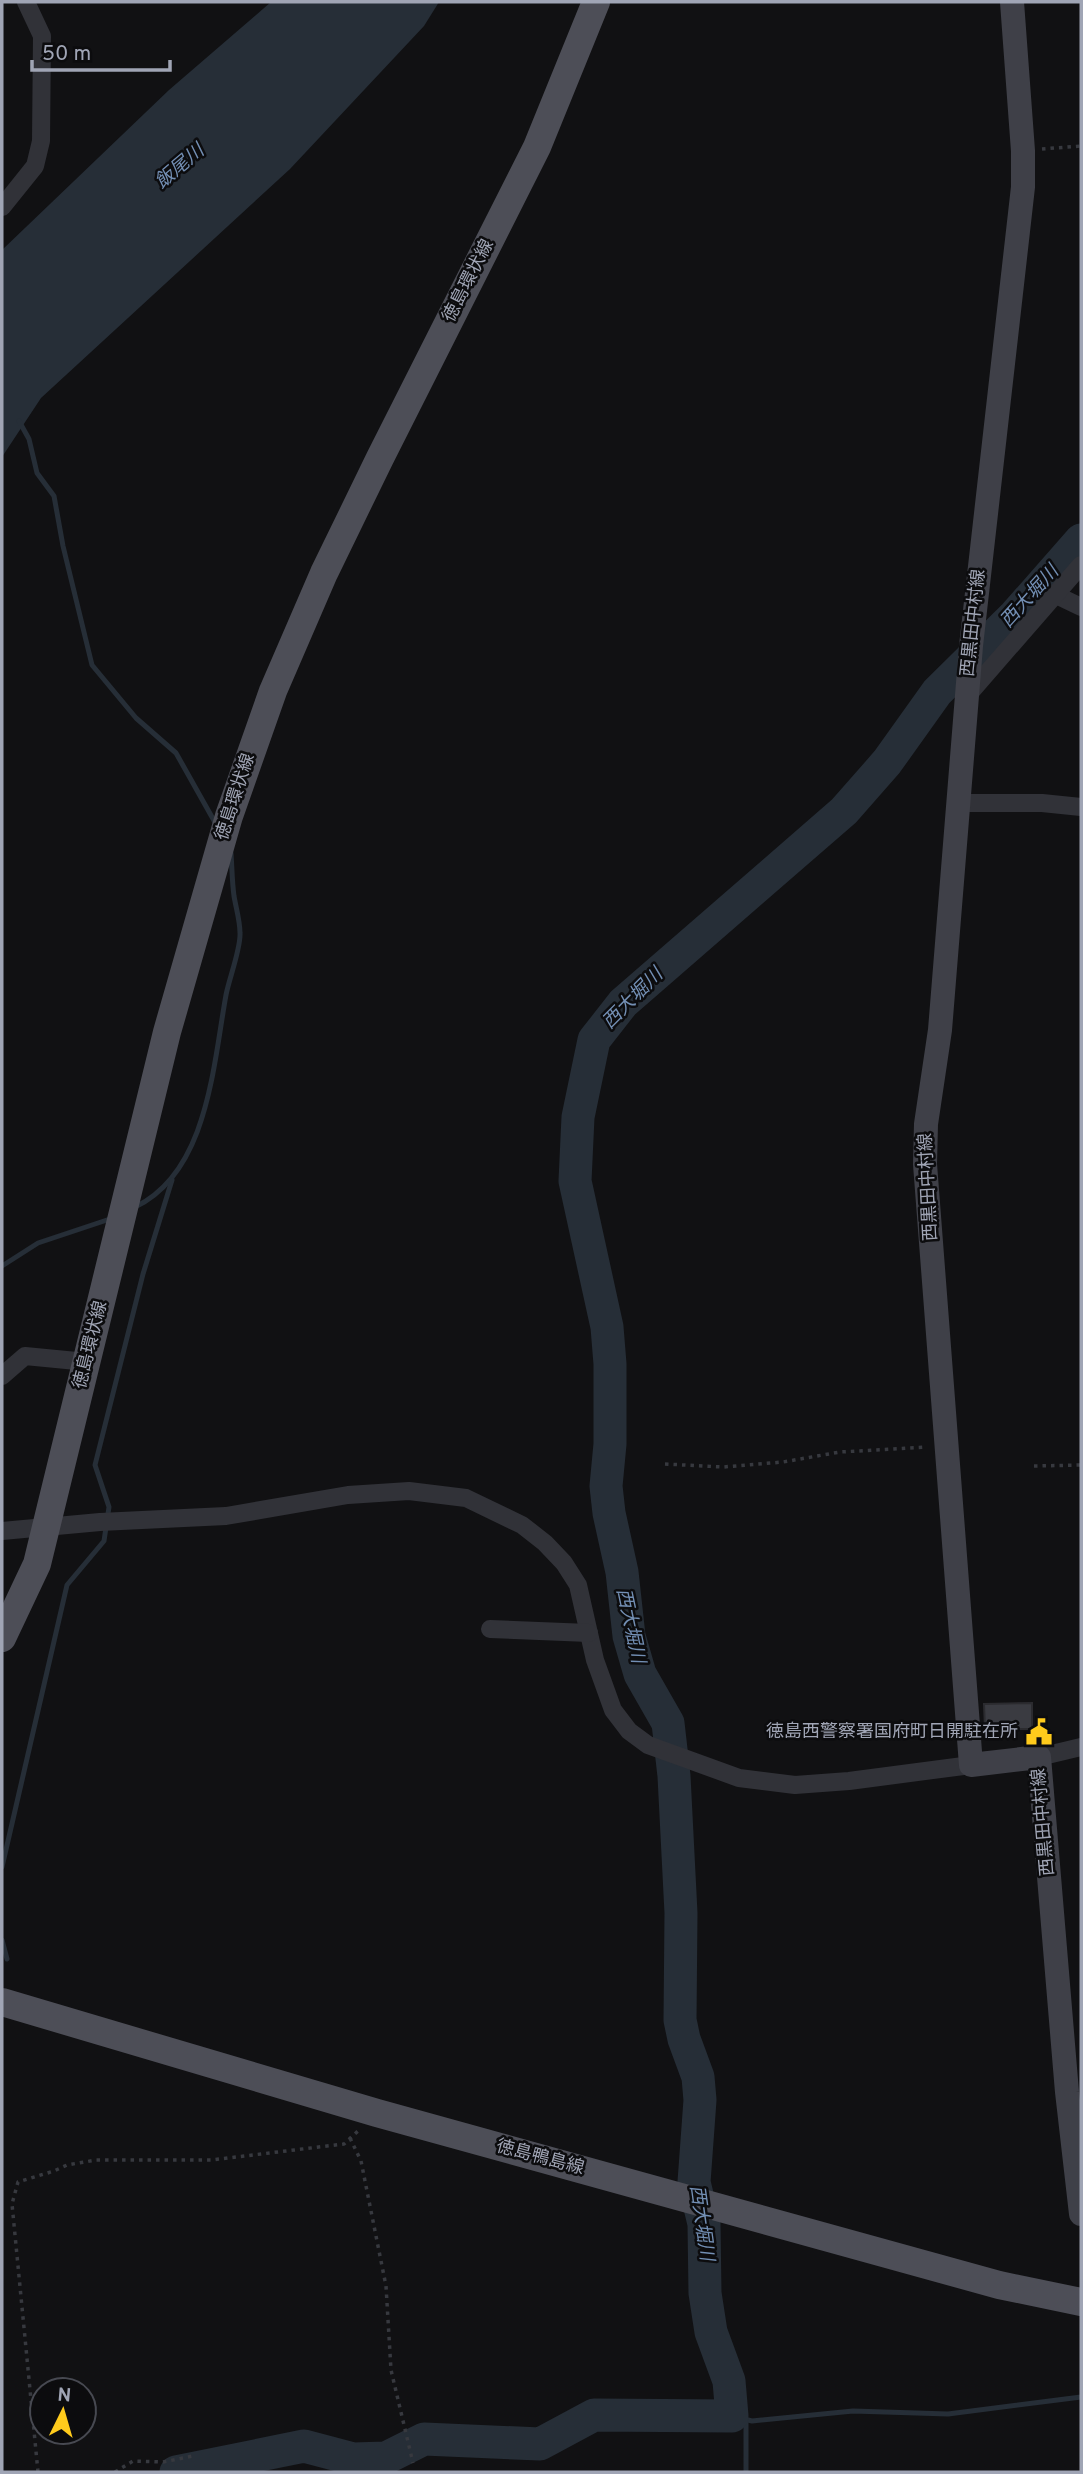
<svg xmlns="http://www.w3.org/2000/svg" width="1083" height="2474" font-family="Overpass,'Noto Sans JP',sans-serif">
<rect width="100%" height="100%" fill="#111113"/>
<polygon fill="#262e37" points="271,2 439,2 424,26 290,169 41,398 2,457 2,250 169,90"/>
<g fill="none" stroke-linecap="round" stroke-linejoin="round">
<g stroke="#262e37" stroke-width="5">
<polyline points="19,421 29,439 37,473 54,496 63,546 92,665 136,718 176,753 217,826"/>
<path d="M135,1207C208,1172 213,1066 226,995C229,979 241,948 240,933C240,921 236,908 234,896C232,882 232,867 231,853"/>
<polyline points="2,1266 38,1243 110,1219"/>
<polyline points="2,1867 67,1585 104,1541 109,1507 95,1465 143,1274 172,1180"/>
<polyline points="2,1940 7,1959"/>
<polyline points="732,2416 752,2421 853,2411 948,2414 1081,2397"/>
<polyline points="746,2420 746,2472"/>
</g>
<polyline stroke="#262e37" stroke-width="33" points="176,2472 304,2446 353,2459 386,2458 424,2439 540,2444 594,2415 732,2416 729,2381 711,2332 705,2293 704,2224 694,2182 700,2100 698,2077 684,2039 680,2020 681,1913 674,1776 668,1723 640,1674 629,1636 622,1572 609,1513 606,1486 610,1444 610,1364 607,1327 575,1181 578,1117 594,1040 623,1003 844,811 887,762 937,692 1015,615 1081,540"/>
</g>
<polygon fill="#3a3b41" stroke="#2b2b2f" stroke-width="2" points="1032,1703 1032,1729 985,1729 984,1704"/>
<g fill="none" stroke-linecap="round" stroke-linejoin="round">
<g stroke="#37393f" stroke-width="3.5" stroke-dasharray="3.5 5" stroke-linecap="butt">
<polyline points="1042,149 1081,146"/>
<polyline points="665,1464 723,1467 783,1462 840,1452 927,1447"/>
<polyline points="1034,1466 1081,1465"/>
<polyline points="350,2138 361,2161 386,2286 391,2370 413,2463"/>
<polyline points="38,2472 12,2204 18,2182 54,2171 67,2165 96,2160 211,2160 344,2144 358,2131"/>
<polyline points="115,2472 133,2461 163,2462 193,2456"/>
</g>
<g stroke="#313238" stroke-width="18">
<polyline points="2,207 35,166 41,141 42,36 26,2"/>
<polyline points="1056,595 1081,607"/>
<polyline points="967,696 1081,565"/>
<polyline points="958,803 1042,803 1081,807"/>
<polyline points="2,1376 25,1356 87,1362"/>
<polyline points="2,1531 100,1522 226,1516 348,1495 409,1491 466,1498 522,1525 545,1543 564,1563 578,1585 595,1660 613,1710 629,1731 648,1745 739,1778 795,1785 849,1781 971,1765"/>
<polyline points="490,1629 589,1633"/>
<polyline points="1039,1757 1081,1747"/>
</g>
<polyline stroke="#3f4048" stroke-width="24" points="1012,2 1023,151 1023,187 971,646 940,1030 926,1124 925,1164 971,1765 1039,1757 1067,2092 1081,2214"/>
<g stroke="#4d4e57" stroke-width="28">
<polyline points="2,1638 37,1564 167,1032 229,816 273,691 324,573 380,458 537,147 596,2"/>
<polyline points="2,2002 377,2113 999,2285 1081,2302"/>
</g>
</g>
<defs>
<g id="civic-bare" transform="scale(2.1)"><path d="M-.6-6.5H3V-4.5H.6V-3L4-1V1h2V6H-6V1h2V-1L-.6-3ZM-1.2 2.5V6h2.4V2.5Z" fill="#ffcb1c" stroke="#0c0c0e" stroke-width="2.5" paint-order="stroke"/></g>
</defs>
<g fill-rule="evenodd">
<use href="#civic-bare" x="1039" y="1732"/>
</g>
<g text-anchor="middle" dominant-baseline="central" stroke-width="5" stroke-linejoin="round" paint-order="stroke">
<g font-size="18" fill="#a0a5b5" stroke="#0c0c0e">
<text transform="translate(469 281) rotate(-63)">徳島環状線</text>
<text transform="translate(974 623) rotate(-84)">西黒田中村線</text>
<text transform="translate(236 797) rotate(-72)">徳島環状線</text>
<text transform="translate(929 1187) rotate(-93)">西黒田中村線</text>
<text transform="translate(91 1345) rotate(-76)">徳島環状線</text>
<text transform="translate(1044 1822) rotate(-95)">西黒田中村線</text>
<text transform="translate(540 2158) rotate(15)">徳島鴨島線</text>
</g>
<g font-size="18" fill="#a0a5b5" stroke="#0c0c0e" text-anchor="end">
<text x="1018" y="1732">徳島西警察署国府町日開駐在所</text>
</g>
<g font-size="19" font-style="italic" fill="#738fb4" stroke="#0c0c0e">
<text transform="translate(180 167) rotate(-40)">飯尾川</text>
<text transform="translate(1030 597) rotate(-48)">西大堀川</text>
<text transform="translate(633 999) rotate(-45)">西大堀川</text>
<text transform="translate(630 1626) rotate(78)">西大堀川</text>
<text transform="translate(701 2223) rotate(82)">西大堀川</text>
</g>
</g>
<rect width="1083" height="2474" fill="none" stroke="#a0a5b5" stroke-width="7"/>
<g transform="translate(63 2411) rotate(5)"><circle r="33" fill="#0c0c0e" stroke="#474951" stroke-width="2"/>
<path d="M0-5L12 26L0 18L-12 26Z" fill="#ffcb1c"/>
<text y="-10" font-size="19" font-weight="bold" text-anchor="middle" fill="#a0a5b5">N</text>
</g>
<path d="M32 60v10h138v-10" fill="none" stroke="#a0a5b5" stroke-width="3.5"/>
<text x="42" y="60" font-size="21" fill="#a0a5b5" stroke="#0c0c0e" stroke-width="5" paint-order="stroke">50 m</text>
</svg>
